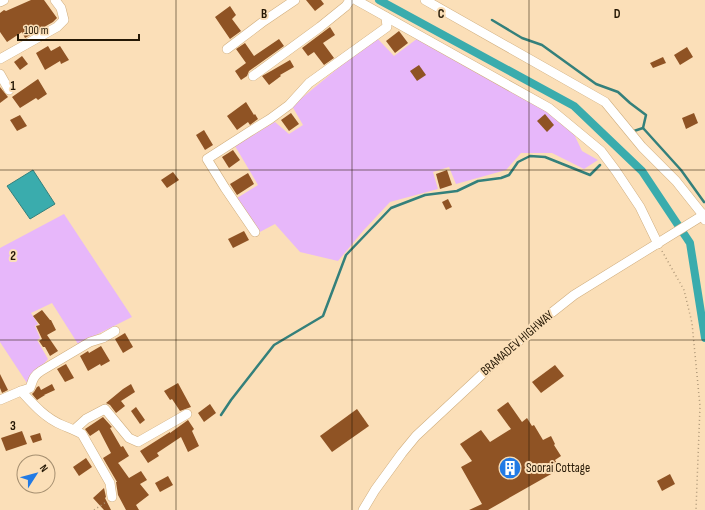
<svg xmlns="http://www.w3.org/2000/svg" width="705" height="510" font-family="'Sofia Sans Condensed',sans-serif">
<rect width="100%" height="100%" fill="#fbdfb8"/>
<g fill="#e7b7fa">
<polygon points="376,37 394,56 418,38 547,111 573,132 582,151 598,160 584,169 552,153 521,153 506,170 456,184 449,167 433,172 438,189 390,202 363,231 338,261 300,252 275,224 258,233 237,198 258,185 235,146 275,122 289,134 303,125 292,106"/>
<polygon points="64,214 132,317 78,344 52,303 31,313 38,324 35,326 40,338 37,340 48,359 27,383 0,342 0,248"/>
</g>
<polygon fill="#3aacad" stroke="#34807b" points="33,170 55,204 30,219 7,186"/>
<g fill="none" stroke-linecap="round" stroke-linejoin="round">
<g stroke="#34807b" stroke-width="2.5">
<polyline points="492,20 522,38 542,45 596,84 618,92 630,103 646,115 643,128 634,131"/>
<polyline points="643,128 681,170 704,202 705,202"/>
<polyline points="221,415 231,400 274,345 323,316 346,255 391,208 425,195 457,191 478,181 501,178 509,175 518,162 530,156 545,157 590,175 600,165"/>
</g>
<polyline stroke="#3aacad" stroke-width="8" points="379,0 574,106 642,171 690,243 705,338"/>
</g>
<g fill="#8f5324">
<polygon points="31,0 44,0 57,18 53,22 25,38 22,32 7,42 0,32 0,13 4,10 6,11"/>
<polygon points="306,0 321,0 324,4 315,11"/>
<polygon points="230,6 236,15 232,19 241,31 230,39 215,17"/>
<polygon points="330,27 335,35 323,43 334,58 324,65 314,52 308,56 302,48"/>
<polygon points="399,31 408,43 395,53 386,41"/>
<polygon points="279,39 284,46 249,71 247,76 241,80 235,71 246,63 236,49 245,43 254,56"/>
<polygon points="48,46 51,51 60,46 69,60 61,64 60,61 45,70 36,53"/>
<polygon points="687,47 693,57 680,65 674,55"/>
<polygon points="22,56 28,64 20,70 14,62"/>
<polygon points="663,57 666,63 653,68 650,63"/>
<polygon points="290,60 294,67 280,75 281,76 269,85 262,76 271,71"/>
<polygon points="419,65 426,75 417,81 410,71"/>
<polygon points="38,79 47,94 38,100 36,98 20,108 12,97"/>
<polygon points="0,87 8,97 0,103"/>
<polygon points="246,102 254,115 255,114 258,119 250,125 248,122 237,130 227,116"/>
<polygon points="291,113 299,124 289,131 281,120"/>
<polygon points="694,113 698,123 686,129 682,118"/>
<polygon points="545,114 554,125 547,132 537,121"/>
<polygon points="20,115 27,126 17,131 10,120"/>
<polygon points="204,130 213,145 205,150 196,135"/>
<polygon points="233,150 240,160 229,168 222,157"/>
<polygon points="447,170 452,185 440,189 436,174"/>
<polygon points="173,172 179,180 167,188 161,180"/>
<polygon points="248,173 254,184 237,195 230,184"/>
<polygon points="448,199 452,207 446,210 442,202"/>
<polygon points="244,231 249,240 233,248 228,239"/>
<polygon points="42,310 50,320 51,320 56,330 47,335 58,351 50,356 45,347 43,347 39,341 42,339 36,326 40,325 33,316"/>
<polygon points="125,333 133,347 123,353 115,339"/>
<polygon points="101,346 110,361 101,366 100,364 88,371 80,356 88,351 89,353"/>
<polygon points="66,364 74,378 65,382 57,369"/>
<polygon points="555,365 564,376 541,393 532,382"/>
<polygon points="0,374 8,390 2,393 0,388"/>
<polygon points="178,383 191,407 180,411 172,399 170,400 164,391"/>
<polygon points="52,384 55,390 44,395 45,395 37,400 32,394 34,392 37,387 39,386 41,390"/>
<polygon points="131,384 135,392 121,401 125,406 116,413 110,405 106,403 123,389"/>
<polygon points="508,402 522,422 527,418 532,426 534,425 543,440 551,436 555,444 554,445 561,456 555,460 560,469 488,510 469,510 482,504 461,467 472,461 460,444 481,430 490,442 511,429 497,410"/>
<polygon points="210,404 216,413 204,422 198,413"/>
<polygon points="136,407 145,420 140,424 131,411"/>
<polygon points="357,409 369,426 332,452 320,436"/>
<polygon points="103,417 111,426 112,427 110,428 121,447 123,446 129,456 118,463 119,464 129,478 141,471 147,480 140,484 149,495 136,505 139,510 126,510 118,495 116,482 117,482 103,458 111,453 99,430 90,436 85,429"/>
<polygon points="188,420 194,429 192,431 199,446 188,452 181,437 157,453 159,456 148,463 140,451 170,432 170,433"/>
<polygon points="22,431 27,444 6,451 1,438"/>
<polygon points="40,433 42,440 33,443 30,436"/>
<polygon points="86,458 92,467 79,476 73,467"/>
<polygon points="670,474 675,484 662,491 657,481"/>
<polygon points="168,476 173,485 160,492 155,483"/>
<polygon points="104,488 106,497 105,498 111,510 104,510 93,498"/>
</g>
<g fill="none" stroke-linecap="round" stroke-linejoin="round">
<g stroke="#d0ae7e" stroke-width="10">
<g id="minor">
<polyline points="356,0 549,108 601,151 616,171 640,207 658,244"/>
<polyline points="425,0 605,102 642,147 676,181 703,215 705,220"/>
<polyline points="0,2 4,0"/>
<polyline points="227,49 264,21 295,0"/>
<polyline points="0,59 57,27 64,20 61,8 55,0"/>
<polyline points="0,74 9,90"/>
<polyline points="253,76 320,27 346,6 350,0"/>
<polyline points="255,232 225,188 207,159 249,132 270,119 289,105 309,83 387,27 386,17"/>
<path d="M21,391L30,388C33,380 33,376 41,371L90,342L103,338L115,331"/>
<path d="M0,400L21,391C33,404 45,418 62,425C69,428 75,430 82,434L110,483L112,497"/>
<polyline points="75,429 86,419 105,409 129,438 138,442 187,414"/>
<polyline points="363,510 375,490 402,453 416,436 504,354 545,318 574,295 705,214"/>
</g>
</g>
<g stroke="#b09979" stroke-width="1.5" stroke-dasharray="1 3" stroke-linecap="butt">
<polyline points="662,251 684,290 692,323 700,406 696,510"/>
<polyline points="94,510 106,502"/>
</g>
<use href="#minor" stroke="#fff" stroke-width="9"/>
</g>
<path fill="none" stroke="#251805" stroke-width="1" stroke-opacity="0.55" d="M176,0V510M352,0V510M529,0V510M0,170H705M0,340H705"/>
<defs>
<g id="building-disc" transform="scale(1.15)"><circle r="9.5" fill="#227ae4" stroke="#fbdfb8"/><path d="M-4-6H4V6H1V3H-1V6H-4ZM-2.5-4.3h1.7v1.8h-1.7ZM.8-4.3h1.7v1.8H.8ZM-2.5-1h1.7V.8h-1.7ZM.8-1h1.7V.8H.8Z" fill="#fff"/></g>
</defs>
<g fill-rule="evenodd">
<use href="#building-disc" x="510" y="468"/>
</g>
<g text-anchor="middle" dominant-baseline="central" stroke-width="4" stroke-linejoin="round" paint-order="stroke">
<g font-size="13" fill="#251805" stroke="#fbdfb8">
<text transform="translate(517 343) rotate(-41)">BRAMADEV HIGHWAY</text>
</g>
<g font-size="13" fill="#251805" stroke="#fbdfb8" text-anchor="start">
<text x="526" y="468">Soorai Cottage</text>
</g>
</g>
<g font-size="13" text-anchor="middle" font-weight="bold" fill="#251805" stroke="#fbdfb8" stroke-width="4" stroke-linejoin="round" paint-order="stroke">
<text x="264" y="18">B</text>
<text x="441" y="18">C</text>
<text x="617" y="18">D</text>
<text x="13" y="90">1</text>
<text x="13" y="260">2</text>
<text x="13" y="430">3</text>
</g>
<g transform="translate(36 474) rotate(54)"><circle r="19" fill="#fbdfb8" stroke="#a58f70"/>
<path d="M0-3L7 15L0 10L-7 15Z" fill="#227ae4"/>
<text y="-6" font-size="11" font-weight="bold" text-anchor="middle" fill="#251805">N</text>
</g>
<path d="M18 34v6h121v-6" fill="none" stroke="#251805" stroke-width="2"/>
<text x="24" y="34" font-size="12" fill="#251805" stroke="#fbdfb8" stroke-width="3" paint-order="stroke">100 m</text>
</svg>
